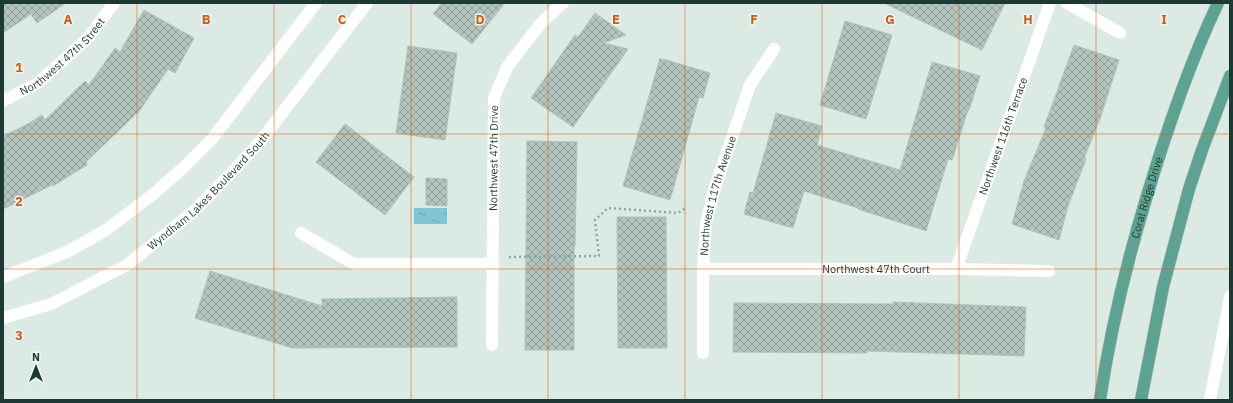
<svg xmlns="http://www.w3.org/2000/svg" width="1233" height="403" font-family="'IBM Plex Sans',sans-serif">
<defs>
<pattern id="water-ripples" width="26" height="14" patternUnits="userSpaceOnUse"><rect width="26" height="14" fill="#7fc5d4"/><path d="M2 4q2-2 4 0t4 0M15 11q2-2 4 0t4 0" fill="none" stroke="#67a1ad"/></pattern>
<pattern id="building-cross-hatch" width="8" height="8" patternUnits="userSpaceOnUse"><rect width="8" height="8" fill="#b2c4bd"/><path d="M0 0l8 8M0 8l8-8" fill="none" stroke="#90a09a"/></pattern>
</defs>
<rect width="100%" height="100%" fill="#dceae4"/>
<rect fill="url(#water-ripples)" x="414" y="208" width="33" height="16"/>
<g fill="url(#building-cross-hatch)" stroke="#afc3bb">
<polygon points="3,3 66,3 37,23 31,14 3,33"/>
<polygon points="442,3 505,3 472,44 433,14"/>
<polygon points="884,3 1005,3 982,50"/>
<polygon points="144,10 194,38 175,73 168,69 138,113 137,113 86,162 87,165 53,186 52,185 3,209 3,136 26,125 42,115 45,120 85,81 89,85 115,48 120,52"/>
<polygon points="595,13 626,35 603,43 628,49 573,127 531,98 575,35 578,37"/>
<polygon points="845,21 892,35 866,119 820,105"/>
<polygon points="1074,45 1119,60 1100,119 1084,158 1086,159 1068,206 1059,240 1012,224 1024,181 1046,128 1044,127 1051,108"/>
<polygon points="408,46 457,53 445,140 396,133"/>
<polygon points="660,58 663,61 663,59 710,73 703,98 699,97 670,200 623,186"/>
<polygon points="932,62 980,76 969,110 968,110 952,160 948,159 926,231 858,209 858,208 804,191 793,228 744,214 750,192 753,193 776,113 822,126 817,145 900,170"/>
<polygon points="345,124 414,177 385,215 316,162"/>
<polygon points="527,141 577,142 575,247 574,247 574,350 525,350"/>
<polygon points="426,178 447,179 447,206 426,205"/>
<polygon points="617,217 666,217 667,348 618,348"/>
<polygon points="210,271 322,306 322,299 457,297 457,347 292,348 195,318"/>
<polygon points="893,302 1026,307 1024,356 867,351 867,353 733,352 734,303 893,304"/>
</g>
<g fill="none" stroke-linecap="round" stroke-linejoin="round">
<g stroke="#bbc4c2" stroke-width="13">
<g id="major">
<path id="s7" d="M1100,400C1110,332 1126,265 1146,199C1166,132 1188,66 1218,3"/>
<polyline points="1141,400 1163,287 1189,189 1202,150 1230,76"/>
</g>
</g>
<polyline stroke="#7ab0a0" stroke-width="2.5" stroke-dasharray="2 3" stroke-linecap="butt" points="509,257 599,256 595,220 608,208 678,213 687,207"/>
<g stroke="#fff" stroke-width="12">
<polyline points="1067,3 1120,33"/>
<path id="s1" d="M3,101L38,83L88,38L114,3"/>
<polyline points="301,233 354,264 493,264"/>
<path id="s2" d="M703,269H956L1049,271"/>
<path id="s3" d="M956,269L1050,3"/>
<polyline points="3,277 67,252 106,230 151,196 183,168 212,139 316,3"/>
<path id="s4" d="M3,318L51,304L127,265L193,212L232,172L259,143L367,3"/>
<path id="s5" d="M492,345L494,98L507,67L541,23L563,3"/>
<path id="s6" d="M703,353V269L706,223L716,184L750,85L774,49"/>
<polyline points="1210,400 1230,297"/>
</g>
<use href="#major" stroke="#5ea292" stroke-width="12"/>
</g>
<path fill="none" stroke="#de570e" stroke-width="1" stroke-opacity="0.55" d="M137,3V400M274,3V400M411,3V400M548,3V400M685,3V400M822,3V400M959,3V400M1096,3V400M3,134H1230M3,269H1230"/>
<g text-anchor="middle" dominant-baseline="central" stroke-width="3" stroke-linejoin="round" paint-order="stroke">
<g font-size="11" fill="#1d3933" stroke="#edf6f2">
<text stroke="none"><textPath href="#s1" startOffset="75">Northwest 47th Street</textPath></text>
<text stroke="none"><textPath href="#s3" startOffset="141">Northwest 116th Terrace</textPath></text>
<text stroke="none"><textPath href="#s5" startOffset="187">Northwest 47th Drive</textPath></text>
<text stroke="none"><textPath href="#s4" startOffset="246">Wyndham Lakes Boulevard South</textPath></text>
<text stroke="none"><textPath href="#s6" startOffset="159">Northwest 117th Avenue</textPath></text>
<text stroke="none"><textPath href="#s7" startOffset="208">Coral Ridge Drive</textPath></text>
<text stroke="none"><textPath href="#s2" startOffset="173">Northwest 47th Court</textPath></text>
</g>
</g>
<g font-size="13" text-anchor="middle" font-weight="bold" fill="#de570e" stroke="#edf6f2" stroke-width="3" stroke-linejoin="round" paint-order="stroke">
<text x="68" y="24">A</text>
<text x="206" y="24">B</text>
<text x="342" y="24">C</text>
<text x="480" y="24">D</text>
<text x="616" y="24">E</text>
<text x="754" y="24">F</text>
<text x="890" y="24">G</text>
<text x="1028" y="24">H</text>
<text x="1164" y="24">I</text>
<text x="19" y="72">1</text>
<text x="19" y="206">2</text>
<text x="19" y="340">3</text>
</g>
<rect width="1233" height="403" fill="none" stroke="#1d3933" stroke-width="8"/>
<g transform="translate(36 367)" stroke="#edf6f2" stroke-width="3" paint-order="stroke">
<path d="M0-3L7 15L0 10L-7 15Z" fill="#1d3933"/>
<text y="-6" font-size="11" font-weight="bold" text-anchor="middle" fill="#1d3933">N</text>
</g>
</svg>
